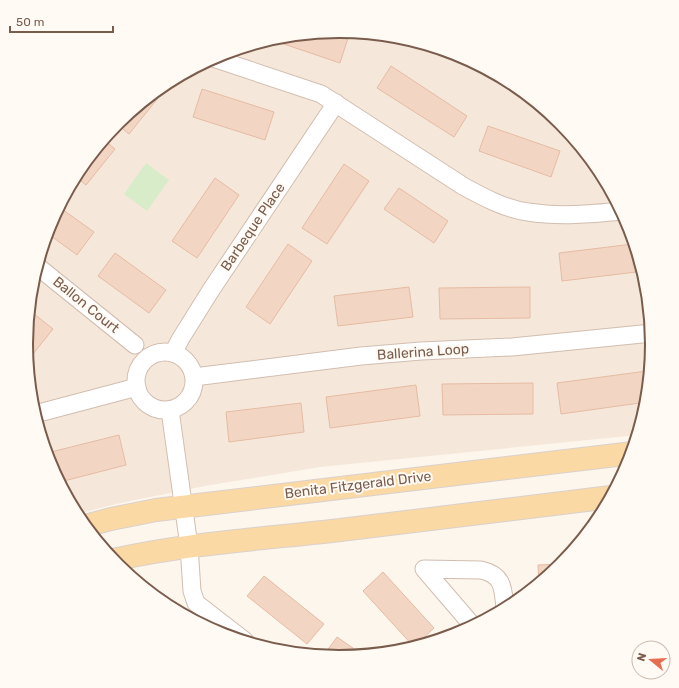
<svg xmlns="http://www.w3.org/2000/svg" width="679" height="688" font-family="Rubik,sans-serif">
<rect width="100%" height="100%" fill="#fdf6ec"/>
<polygon fill="#f5e8da" points="340,31 401,37 460,54 514,83 561,122 600,170 629,224 647,283 653,344 647,405 638,435 320,467 205,486 116,504 77,514 50,464 32,405 26,344 32,283 50,224 79,170 118,122 166,83 220,54 279,36"/>
<polygon fill="#d8ecc9" points="146,163 169,180 147,211 124,194"/>
<g fill="#f3d5c3" stroke="#e6bba3">
<polygon points="328,32 348,38 340,63 269,39 279,36"/>
<polygon points="391,66 467,116 454,137 377,88"/>
<polygon points="202,89 274,112 265,140 193,117"/>
<polygon points="153,94 158,98 129,134 117,124"/>
<polygon points="488,126 560,151 551,177 479,151"/>
<polygon points="104,140 115,149 86,185 75,176 79,170"/>
<polygon points="344,164 369,181 327,244 302,228"/>
<polygon points="595,164 600,170 603,176 597,177"/>
<polygon points="215,178 239,195 197,258 172,241"/>
<polygon points="399,188 448,221 434,243 384,209"/>
<polygon points="59,207 94,232 77,255 47,233 50,224"/>
<polygon points="288,244 312,261 270,324 246,307"/>
<polygon points="633,244 636,272 562,281 559,253"/>
<polygon points="115,253 166,290 149,313 98,276"/>
<polygon points="409,287 413,317 338,326 334,296"/>
<polygon points="530,287 530,318 440,319 439,288"/>
<polygon points="29,310 53,329 33,354 26,348 26,344"/>
<polygon points="647,371 649,387 647,402 561,414 557,383"/>
<polygon points="533,383 533,414 443,415 442,384"/>
<polygon points="416,385 420,416 330,428 326,397"/>
<polygon points="301,403 304,432 229,442 226,412"/>
<polygon points="119,435 126,465 60,482 50,464 47,453"/>
<polygon points="563,564 561,566 539,584 538,565"/>
<polygon points="383,572 434,628 414,647 363,591"/>
<polygon points="264,576 324,624 307,644 247,596"/>
<polygon points="337,637 363,655 339,657 323,656"/>
</g>
<g fill="none" stroke-linecap="round" stroke-linejoin="round">
<g stroke="#d1beb0" stroke-width="19">
<g id="minor">
<path d="M213,58L321,94L463,186C483,197 505,209 528,212C559,217 591,214 622,211"/>
<polyline points="37,266 135,345"/>
<circle cx="165" cy="381" r="29"/>
<polyline points="173,353 181,338 211,290 336,103"/>
<polyline points="194,377 361,356 421,351 512,347 652,333"/>
<polyline points="170,410 189,546 192,591 196,603 245,641"/>
<polyline points="35,414 137,387"/>
<path d="M473,626L424,569L481,570C504,575 503,589 505,609"/>
</g>
</g>
<g stroke="#dad1cd" stroke-width="24">
<g id="major">
<polyline points="85,526 111,519 156,510 633,453"/>
<path d="M113,560C185,544 259,539 332,531C425,520 518,508 611,497"/>
</g>
</g>
<use href="#minor" stroke="#fff" stroke-width="17"/>
<use href="#major" stroke="#fbd9a5" stroke-width="22"/>
</g>
<g text-anchor="middle" dominant-baseline="central" stroke-width="4" stroke-linejoin="round" paint-order="stroke">
<g font-size="14" fill="#7a5c4d" stroke="#fffaf3">
<text transform="translate(253 227) rotate(-56)">Barbeque Place</text>
<text transform="translate(86 305) rotate(39)">Ballon Court</text>
<text transform="translate(423 352) rotate(-4)">Ballerina Loop</text>
<text transform="translate(358 485) rotate(-7)">Benita Fitzgerald Drive</text>
</g>
</g>
<path d="M0 0H679V688H0ZM33 344a306 306 0 1 1 612 0a306 306 0 1 1-612 0Z" fill="#fffaf3" fill-rule="evenodd"/>
<path fill="none" stroke="#7a5c4d" stroke-width="2" d="M33 344a306 306 0 1 1 612 0a306 306 0 1 1-612 0Z"/>
<g transform="translate(651 660) rotate(288)"><circle r="19" fill="#fffaf3" stroke="#cabbb1"/>
<path d="M0-3L7 15L0 10L-7 15Z" fill="#e76f51"/>
<text y="-6" font-size="11" font-weight="bold" text-anchor="middle" fill="#7a5c4d">N</text>
</g>
<path d="M10 26v6h103v-6" fill="none" stroke="#7a5c4d" stroke-width="2"/>
<text x="16" y="26" font-size="12" fill="#7a5c4d" stroke="#fffaf3" stroke-width="3" paint-order="stroke">50 m</text>
</svg>
